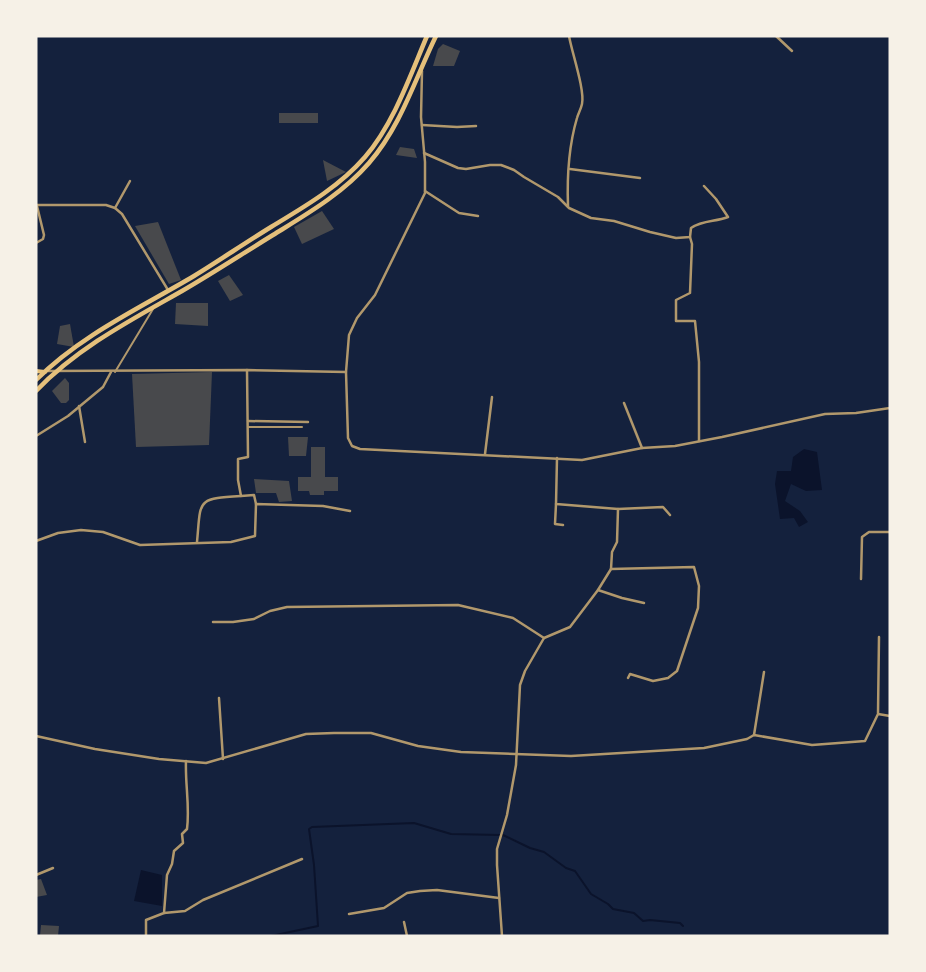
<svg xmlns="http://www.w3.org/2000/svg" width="926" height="972" font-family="Barlow,sans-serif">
<rect width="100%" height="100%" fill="#14213d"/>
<g fill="#0b132b">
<polygon points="804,449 817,452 822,490 806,491 791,484 785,501 800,511 808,522 799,527 794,518 780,519 775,484 777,471 791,471 793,457"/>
<polygon points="141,870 162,875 162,906 134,901"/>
</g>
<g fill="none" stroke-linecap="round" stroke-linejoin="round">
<g stroke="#0b132b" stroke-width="2">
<polyline points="503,835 530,848 544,852 566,868 575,871 591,894 608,904 613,909 634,913 643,921 650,920 680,923 683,926"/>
<polyline points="271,936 318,926 314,865 309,829 312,827 414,823 451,834 500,835"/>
</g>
</g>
<g fill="#48494c">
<polygon points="443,44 460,51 454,66 433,66 438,49"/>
<rect x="279" y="113" width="39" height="10"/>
<polygon points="400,147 414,149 417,158 396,155"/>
<polygon points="323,160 346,172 327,181"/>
<polygon points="322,211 334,229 302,244 294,227"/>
<polygon points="158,222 181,280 169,284 135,226"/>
<polygon points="229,275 243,295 230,301 218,281"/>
<polygon points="176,303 208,303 208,326 175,324"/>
<polygon points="70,324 74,347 57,344 60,326"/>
<polygon points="212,372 209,445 136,447 132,374"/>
<polygon points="65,378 69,383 69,400 66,403 61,403 52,391"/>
<polygon points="288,437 308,437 306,456 289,456"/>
<polygon points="311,447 325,447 325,477 338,477 338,491 324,491 324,495 310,495 309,491 298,491 298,477 311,477"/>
<polygon points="254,479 289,481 292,501 279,502 276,493 256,493"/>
<polygon points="41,879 47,895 36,897 36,880"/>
<polygon points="41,925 59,926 58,936 40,936"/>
</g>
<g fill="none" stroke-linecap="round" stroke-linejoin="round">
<g stroke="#b1986c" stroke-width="2">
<polyline points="115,372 153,309"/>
<polyline points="248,427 302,427"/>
</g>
<g stroke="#b1986c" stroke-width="2.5">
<polyline points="776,36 792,51"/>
<polyline points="422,125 457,127 476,126"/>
<path d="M424,153L458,168L466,169L490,165H501L514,170L524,177L558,197L569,208L591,218L614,221L650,232L676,238L690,237L691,228C703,220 715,222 728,217L716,199L704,186"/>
<polyline points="570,169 640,178"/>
<polyline points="425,191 459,213 478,216"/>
<polyline points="36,205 106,205 115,208 122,214 168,290"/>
<path d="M568,206C567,179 569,145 577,118C578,114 581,109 582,104C585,90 572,53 569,36"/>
<polyline points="115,208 130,181"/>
<polyline points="690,237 692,244 690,293 676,300 676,321 695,321 699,362 699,441"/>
<polyline points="36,243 43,239 44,235 37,206"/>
<polyline points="247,370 248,457 238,459 238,480 241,496 254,495 256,504"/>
<polyline points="47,371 247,370 346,372 349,335 357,318 375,295 425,193 425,162 421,117 422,71"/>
<polyline points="346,372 348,438 352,446 360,449 582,460 642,448 675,446 722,437 825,414 856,413 890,408"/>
<polyline points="624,403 642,448"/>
<polyline points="79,406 85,442"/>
<polyline points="248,421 308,422"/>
<polyline points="36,436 68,416 103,387 111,372"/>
<polyline points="485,454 492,397"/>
<polyline points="557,458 556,504 618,509 617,542 612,552 611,569 694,567 699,586 698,608 677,671 668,678 653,681 630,674 628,678"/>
<polyline points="556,504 555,524 563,525"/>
<polyline points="618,509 663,507 670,515"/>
<polyline points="36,541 58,533 81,530 103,532 140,545 231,542 255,536 256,504 323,506 350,511"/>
<path d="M197,542C201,499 196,499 241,496"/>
<polyline points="861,579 862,537 869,532 890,532"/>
<polyline points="598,590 622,598 644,603"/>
<polyline points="213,622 233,622 254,619 270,611 287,607 458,605 513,618 544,638"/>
<polyline points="219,698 223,759"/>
<polyline points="878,713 879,637"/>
<polyline points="754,735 764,672"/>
<polyline points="36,736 95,749 159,759 206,763 306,734 334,733 371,733 418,746 461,752 571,756 704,748 747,739 754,735 812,745 865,741 878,714 890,716"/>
<polyline points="36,875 53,868"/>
<polyline points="164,913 185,911 203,900 302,859"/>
<polyline points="349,914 384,908 407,893 420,891 437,890 499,898"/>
<polyline points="404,922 407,936"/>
<path d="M146,936V920L164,913L167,875L172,864L174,851L183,843L182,834L187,829C190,806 185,784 186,761"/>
<polyline points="502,936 497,865 497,849 507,815 516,765 520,685 525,671 544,638 570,627 598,590 611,569"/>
</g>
<polyline stroke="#e5c07b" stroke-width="4" points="36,371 45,372"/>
<g stroke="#e5c07b" stroke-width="4.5">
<path d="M36,380C81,335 140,308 194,276C220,260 245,243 271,227C304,207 339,187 365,157C394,123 410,76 427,36"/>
<path d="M36,391C77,348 131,320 182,291C213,273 242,254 273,235C307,214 342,194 369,163C401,126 415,79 436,36"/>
</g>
</g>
<rect width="926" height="972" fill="none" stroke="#f6f1e7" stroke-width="75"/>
</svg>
